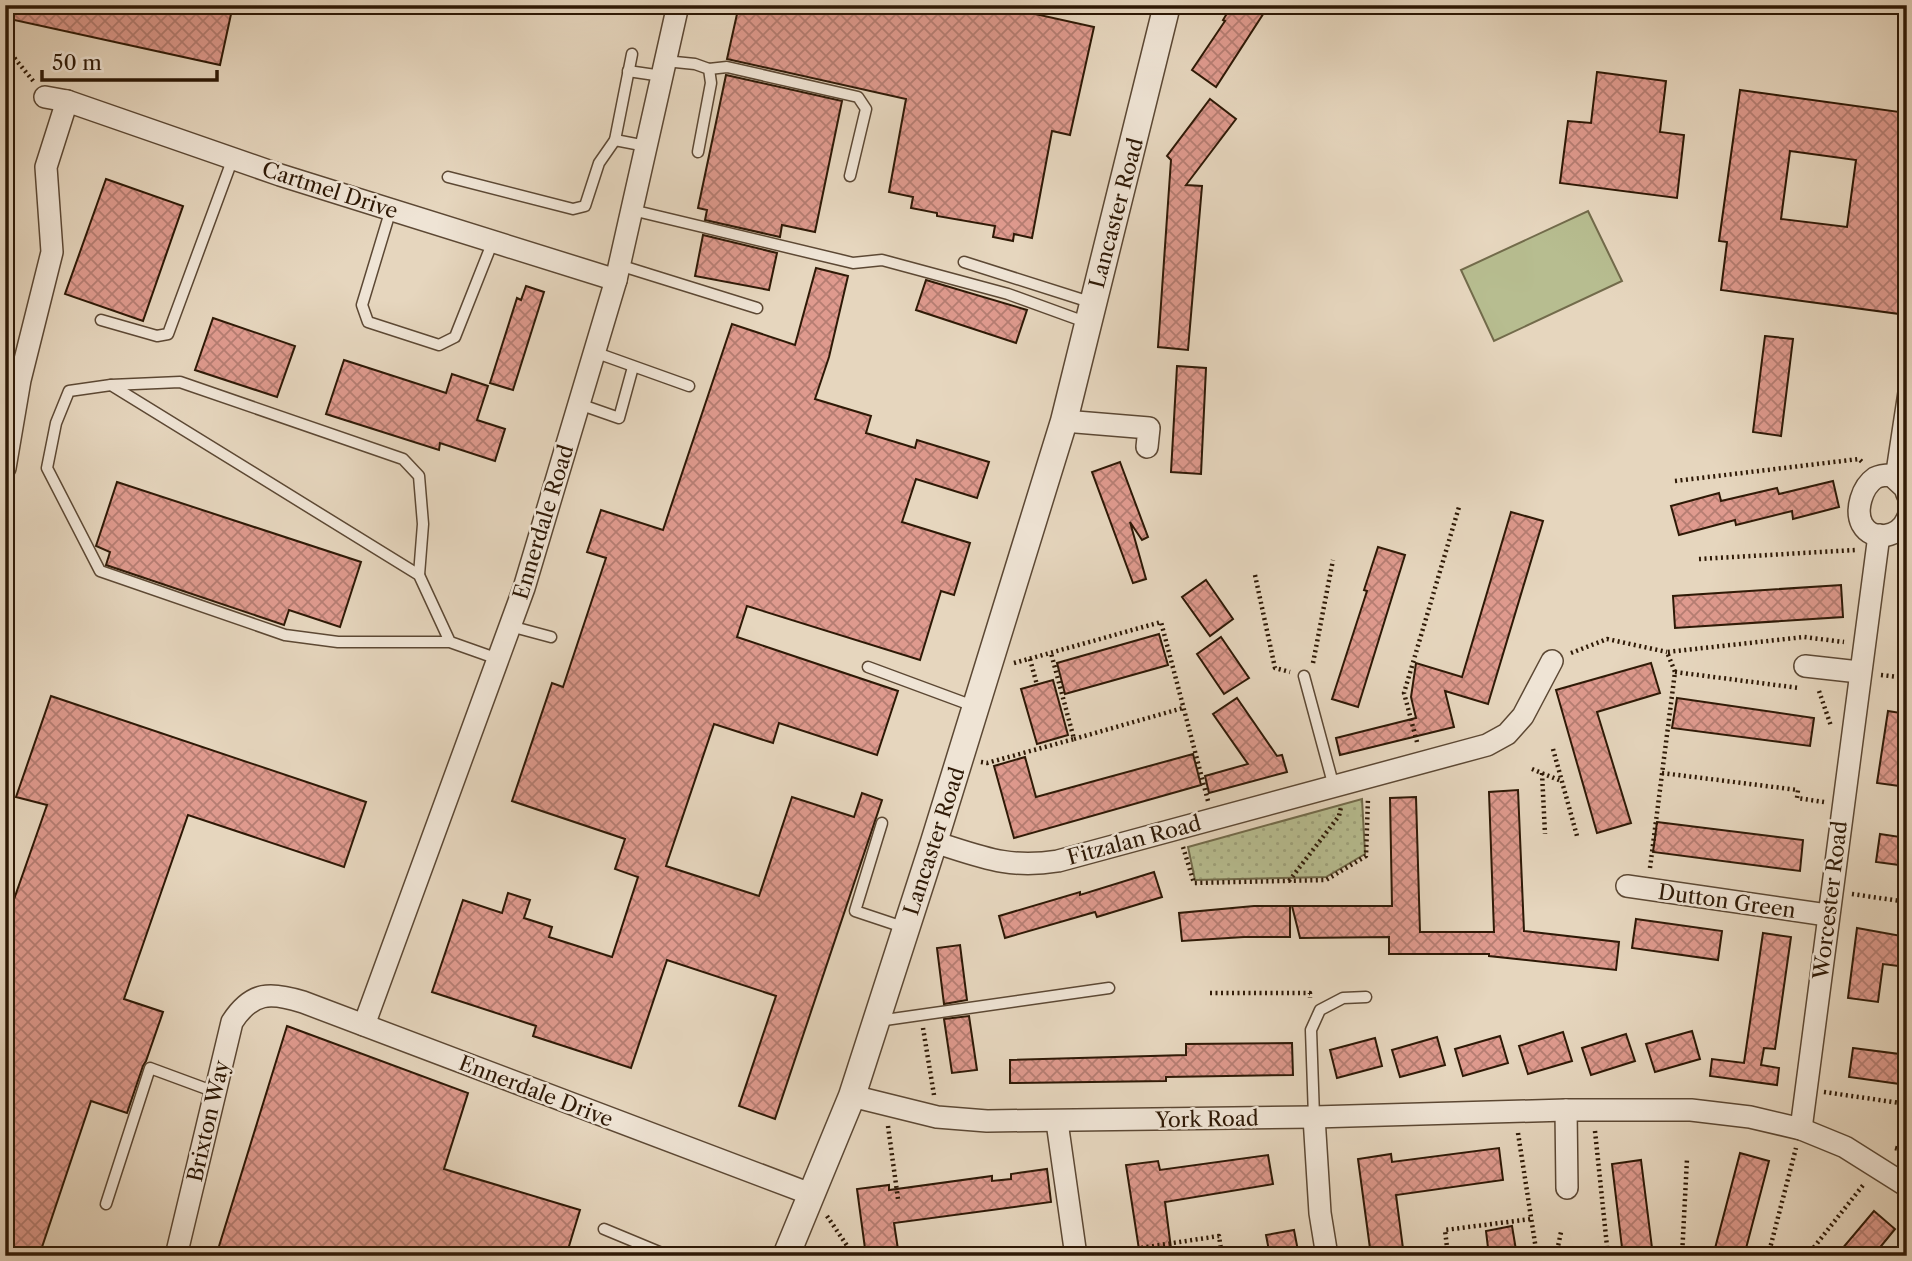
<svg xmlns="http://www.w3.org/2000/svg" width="1912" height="1261" font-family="'Libre Caslon Text',serif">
<defs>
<pattern id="grass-dots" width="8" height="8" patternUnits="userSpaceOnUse" patternTransform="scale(1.75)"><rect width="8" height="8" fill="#b7bd90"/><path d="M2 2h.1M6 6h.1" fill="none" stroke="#9ea27b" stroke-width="1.8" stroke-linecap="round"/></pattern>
<pattern id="building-cross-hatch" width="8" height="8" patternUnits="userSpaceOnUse" patternTransform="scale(1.75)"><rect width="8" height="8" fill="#df9a8e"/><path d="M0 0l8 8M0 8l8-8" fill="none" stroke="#b57d72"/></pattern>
</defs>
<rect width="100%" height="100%" fill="#e6d6be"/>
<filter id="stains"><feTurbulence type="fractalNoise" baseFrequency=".00286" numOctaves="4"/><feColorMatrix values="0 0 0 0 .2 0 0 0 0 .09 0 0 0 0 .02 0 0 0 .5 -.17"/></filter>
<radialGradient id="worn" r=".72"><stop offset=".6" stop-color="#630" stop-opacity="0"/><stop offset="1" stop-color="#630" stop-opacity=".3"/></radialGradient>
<polygon fill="url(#grass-dots)" stroke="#726b4b" stroke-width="2" points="1362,799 1365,854 1326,877 1195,880 1188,847"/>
<polygon fill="#b7bd90" stroke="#726b4b" stroke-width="2" points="1588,211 1622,281 1494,341 1461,270"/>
<g fill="url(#building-cross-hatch)" stroke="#2e1906" stroke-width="2" fill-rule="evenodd">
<polygon points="5,5 233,5 220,65 5,18"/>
<polygon points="739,5 994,5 1094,27 1070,135 1052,131 1032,238 1014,234 1013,241 993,237 995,226 937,216 937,213 911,208 913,197 889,192 906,99 727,59"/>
<polygon points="1232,5 1269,5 1216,87 1192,70 1225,21 1223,20"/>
<polygon points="1597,72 1666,81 1660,132 1684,135 1677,198 1560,183 1568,121 1591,123"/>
<polygon points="726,75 842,101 815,232 782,225 780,237 705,220 707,210 698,208"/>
<path d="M1740,90L1907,113V315L1721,290L1727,242L1719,241ZM1790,151L1856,160L1847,227L1781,219Z"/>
<polygon points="1210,99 1236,119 1186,185 1202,186 1188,350 1158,347 1171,160 1167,156"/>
<polygon points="106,179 183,206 143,321 65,294"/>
<polygon points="703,235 777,253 769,290 695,276"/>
<polygon points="816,268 848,276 829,357 815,399 871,416 866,433 915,448 917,440 989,462 977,498 916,479 902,522 970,543 954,595 941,591 920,660 747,606 737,637 898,691 877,755 779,723 773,743 714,724 666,866 759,896 792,797 854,817 862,793 882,800 775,1119 739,1106 776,996 667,960 631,1068 533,1036 536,1026 432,992 463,900 502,913 508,893 530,900 524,918 552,927 549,937 612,957 638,877 615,869 625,839 512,801 552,683 563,687 606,558 587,552 601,510 663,530 732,324 795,345"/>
<polygon points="926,280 1027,310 1016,343 916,310"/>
<polygon points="526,286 544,292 513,390 490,383 517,298 521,300"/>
<polygon points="213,318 295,346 277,397 195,370"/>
<polygon points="1765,336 1793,339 1781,436 1753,432"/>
<polygon points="344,360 446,393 452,374 488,386 477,420 505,429 495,461 440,443 439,450 326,414"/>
<polygon points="1177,366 1206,368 1201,474 1171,472"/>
<polygon points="1120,462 1148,537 1142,540 1130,522 1146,579 1133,583 1092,472"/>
<polygon points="1833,481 1839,507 1793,519 1792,511 1736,525 1735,520 1679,535 1671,506 1719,493 1721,501 1777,488 1779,494"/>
<polygon points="117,482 361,562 340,627 289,610 284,625 106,565 110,552 96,546"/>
<polygon points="1511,512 1543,521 1488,704 1445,691 1454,727 1340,755 1336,738 1416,718 1411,697 1416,663 1462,677"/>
<polygon points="1378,547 1405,555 1358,707 1332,699 1367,591 1364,590"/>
<polygon points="1206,580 1233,619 1210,636 1182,597"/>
<polygon points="1841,585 1843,617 1675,628 1673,596"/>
<polygon points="1159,634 1168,665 1065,694 1057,663"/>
<polygon points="1221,637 1249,678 1224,694 1197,654"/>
<polygon points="1651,663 1660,693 1597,712 1631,823 1597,833 1556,690"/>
<polygon points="1053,680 1068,735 1037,744 1021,689"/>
<polygon points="51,696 366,802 344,867 188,815 124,999 163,1012 146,1061 143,1066 127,1113 91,1101 39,1256 32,1256 5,1247 5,925 47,805 16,797"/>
<polygon points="1237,698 1277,756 1282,755 1287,772 1209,793 1205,776 1248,764 1213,714"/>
<polygon points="1677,698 1814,718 1810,746 1672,728"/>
<polygon points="1888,711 1907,714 1907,787 1877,783"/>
<polygon points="1193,754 1201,785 1014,838 994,766 1025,757 1036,797"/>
<polygon points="1518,790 1524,931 1619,942 1616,970 1489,956 1489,954 1389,954 1389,937 1300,938 1292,906 1392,906 1390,798 1416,797 1420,932 1494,932 1489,792"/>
<polygon points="1657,822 1803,840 1800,871 1653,852"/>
<polygon points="1880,834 1907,838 1907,866 1876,862"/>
<polygon points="1154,872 1162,897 1097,917 1095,912 1005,938 999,916 1080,892 1080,895"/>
<polygon points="1254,906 1290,906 1290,937 1244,937 1182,941 1179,913"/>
<polygon points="1636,919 1722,931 1718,960 1632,948"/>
<polygon points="1857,928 1907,937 1907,967 1883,964 1878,1002 1848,998"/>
<polygon points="1763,933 1791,937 1775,1049 1764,1048 1761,1065 1779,1068 1777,1085 1710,1076 1712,1059 1744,1063"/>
<polygon points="960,945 967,1000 944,1004 937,948"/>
<polygon points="969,1016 977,1070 952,1073 944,1019"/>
<polygon points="287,1026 468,1093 444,1169 580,1210 566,1256 216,1256"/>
<polygon points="1692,1031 1700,1059 1655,1072 1646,1044"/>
<polygon points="1563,1032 1572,1061 1528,1074 1519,1046"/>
<polygon points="1626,1034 1635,1061 1591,1075 1582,1048"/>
<polygon points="1500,1036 1508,1063 1463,1076 1455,1049"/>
<polygon points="1437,1037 1445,1065 1400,1077 1392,1050"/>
<polygon points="1375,1038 1382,1066 1337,1078 1330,1050"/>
<polygon points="1292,1043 1293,1075 1166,1077 1166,1081 1010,1083 1010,1060 1186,1055 1186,1044"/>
<polygon points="1853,1048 1907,1055 1907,1085 1849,1077"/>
<polygon points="1499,1148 1503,1180 1396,1195 1404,1256 1371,1256 1358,1159 1391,1154 1392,1162"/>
<polygon points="1740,1153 1769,1161 1744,1256 1713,1256"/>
<polygon points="1268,1155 1273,1184 1165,1202 1172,1256 1140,1256 1126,1165 1158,1161 1160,1170"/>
<polygon points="1641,1160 1653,1256 1623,1256 1612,1164"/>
<polygon points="1047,1169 1051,1202 894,1223 899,1256 866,1256 857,1189 889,1185 889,1190 992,1176 992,1181 1011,1179 1011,1174"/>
<polygon points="1874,1211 1895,1229 1873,1256 1836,1256"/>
<polygon points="1512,1226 1517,1256 1489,1256 1486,1231"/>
<polygon points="1294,1230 1299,1256 1270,1256 1266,1235"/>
</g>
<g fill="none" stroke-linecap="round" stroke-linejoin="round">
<g stroke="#5c4834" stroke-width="13">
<g id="service">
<polyline points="665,61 695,64 709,69 711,83 698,152"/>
<polyline points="709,69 727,67 858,97 866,109 850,176"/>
<polyline points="628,71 662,76"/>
<polyline points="615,140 632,54"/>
<polyline points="448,177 573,209 585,206 599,163 615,140 646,146"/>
<polyline points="391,209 362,305 368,322 439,345 455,337 493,241"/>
<polyline points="632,210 853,263 882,260 1008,294 1088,323"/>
<polyline points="964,262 1093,303"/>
<polyline points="619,265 757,308"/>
<polyline points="101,320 157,336 168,334 233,158"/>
<polyline points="594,352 689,386"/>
<polyline points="111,385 180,382 403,459 419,476 423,524 419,575"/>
<polyline points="579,404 619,418 633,367"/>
<polyline points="1891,475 1907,369"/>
<polyline points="510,626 551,637"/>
<polyline points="450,642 419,575 111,385 69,391 56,423 47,468 100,571 285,635 338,642 450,642 498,659"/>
<polyline points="868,667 976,707"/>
<polyline points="1304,676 1334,787"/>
<polyline points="882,823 855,911 906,928"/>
<polyline points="878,1021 1109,988"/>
<polyline points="1314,1117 1311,1030 1320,1010 1343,998 1366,997"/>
<polyline points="106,1204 150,1068 215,1092"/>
<polyline points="604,1229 669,1256"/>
</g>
</g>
<g stroke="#5c4834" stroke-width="24">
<g id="minor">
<polyline points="45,97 67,101 280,175 616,280"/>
<polyline points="1064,421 1149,428 1147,447"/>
<polyline points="5,468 20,380 52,252 46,167 67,101"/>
<path d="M1907,494L1905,488L1891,475C1886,475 1879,476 1875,478C1862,487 1855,510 1862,524C1873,544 1900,536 1907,519"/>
<polyline points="1805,666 1859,672"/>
<path d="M934,842C982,857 1008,869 1058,861L1487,745L1507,734L1523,716L1552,661"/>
<polyline points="1627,886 1827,915"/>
<polyline points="364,1025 524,588 616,280 678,5"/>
<polyline points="852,1096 937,1117 987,1121 1314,1117 1566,1110 1691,1110 1750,1117 1801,1129 1845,1147 1907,1186"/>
<polyline points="1566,1110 1567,1188"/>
<polyline points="1314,1117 1320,1213 1327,1256"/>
<polyline points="1057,1122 1076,1256"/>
<polyline points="1801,1129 1879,535"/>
<path d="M176,1256L232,1022C252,991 271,992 303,1002L813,1195"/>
</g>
</g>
<g stroke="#5c4834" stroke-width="29">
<polyline id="tertiary" points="786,1256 852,1096 934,842 1064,421 1167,5"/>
</g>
<g stroke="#2e1906" stroke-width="4.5" stroke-dasharray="2 3.5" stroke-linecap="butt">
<polyline points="5,54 12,55 34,82"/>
<polyline points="1675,481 1859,459 1864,464"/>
<polyline points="1699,559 1855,550"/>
<polyline points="1255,575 1275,668 1290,672"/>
<polyline points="1571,653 1607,639 1667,652"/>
<polyline points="1030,659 1037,685"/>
<polyline points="1014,663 1161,622 1208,801"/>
<polyline points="1313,663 1333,560"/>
<polyline points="1675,672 1799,688"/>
<polyline points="1881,675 1907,678"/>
<polyline points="1819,691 1831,726"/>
<polyline points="1074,739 1183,708"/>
<polyline points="1417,742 1404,693 1459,507"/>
<polyline points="1553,749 1577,836"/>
<polyline points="981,762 987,763 1074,739 1051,653"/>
<polyline points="1532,769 1561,781"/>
<polyline points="1542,773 1545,834"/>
<polyline points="1662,773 1798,790 1797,798 1824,802"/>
<polyline points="1183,847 1194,883 1326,880 1366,856 1368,798"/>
<polyline points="1650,868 1675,672 1667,652 1804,637 1844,642"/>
<polyline points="1289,881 1339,816 1341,807"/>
<polyline points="1852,894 1907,902"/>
<polyline points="1210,993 1310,993 1310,998"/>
<polyline points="923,1028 934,1095"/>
<polyline points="1824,1092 1907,1104"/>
<polyline points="888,1126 898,1199"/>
<polyline points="1595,1131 1608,1256"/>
<polyline points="1518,1133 1537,1256"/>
<polyline points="1895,1148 1907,1151"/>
<polyline points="827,1216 854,1256"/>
<polyline points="1114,1252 1219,1236 1222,1256"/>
<polyline points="951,1256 960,1256"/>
<polyline points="1448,1256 1445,1230 1531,1219"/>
<polyline points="1556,1256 1561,1232"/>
<polyline points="1682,1256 1687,1159"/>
<polyline points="1768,1256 1796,1148"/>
<polyline points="1807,1256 1864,1184"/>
</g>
<use href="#service" stroke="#efe4d5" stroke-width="10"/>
<use href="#minor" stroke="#efe4d5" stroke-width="21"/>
<use href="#tertiary" stroke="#efe4d5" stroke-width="26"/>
</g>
<g text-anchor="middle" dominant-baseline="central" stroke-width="5" stroke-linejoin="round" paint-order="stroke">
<g font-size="21" fill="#2e1906" stroke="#efe4d5">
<text transform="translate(330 190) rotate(18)">Cartmel Drive</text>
<text transform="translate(1116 213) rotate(-75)">Lancaster Road</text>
<text transform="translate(543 522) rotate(-73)">Ennerdale Road</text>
<text transform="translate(1134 840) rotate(-15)">Fitzalan Road</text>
<text transform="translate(934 841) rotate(-72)">Lancaster Road</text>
<text transform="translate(1830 900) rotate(-83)">Worcester Road</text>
<text transform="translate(1727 901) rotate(8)">Dutton Green</text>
<text transform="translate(536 1091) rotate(21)">Ennerdale Drive</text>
<text transform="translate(1207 1119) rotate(-1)">York Road</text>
<text transform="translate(208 1121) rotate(-77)">Brixton Way</text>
</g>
</g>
<rect width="1912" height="1261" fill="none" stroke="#e6d6be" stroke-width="28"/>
<rect x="7" y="7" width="1898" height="1247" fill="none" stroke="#2e1906" stroke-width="3.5"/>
<rect x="14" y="14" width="1884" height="1233" fill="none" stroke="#2e1906" stroke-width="2"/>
<path d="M42 70v10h175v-10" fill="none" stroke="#2e1906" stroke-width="3.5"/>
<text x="52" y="70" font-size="21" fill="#2e1906" stroke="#efe4d5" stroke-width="5" paint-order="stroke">50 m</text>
<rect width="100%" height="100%" filter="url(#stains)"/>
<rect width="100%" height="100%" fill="url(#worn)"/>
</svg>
